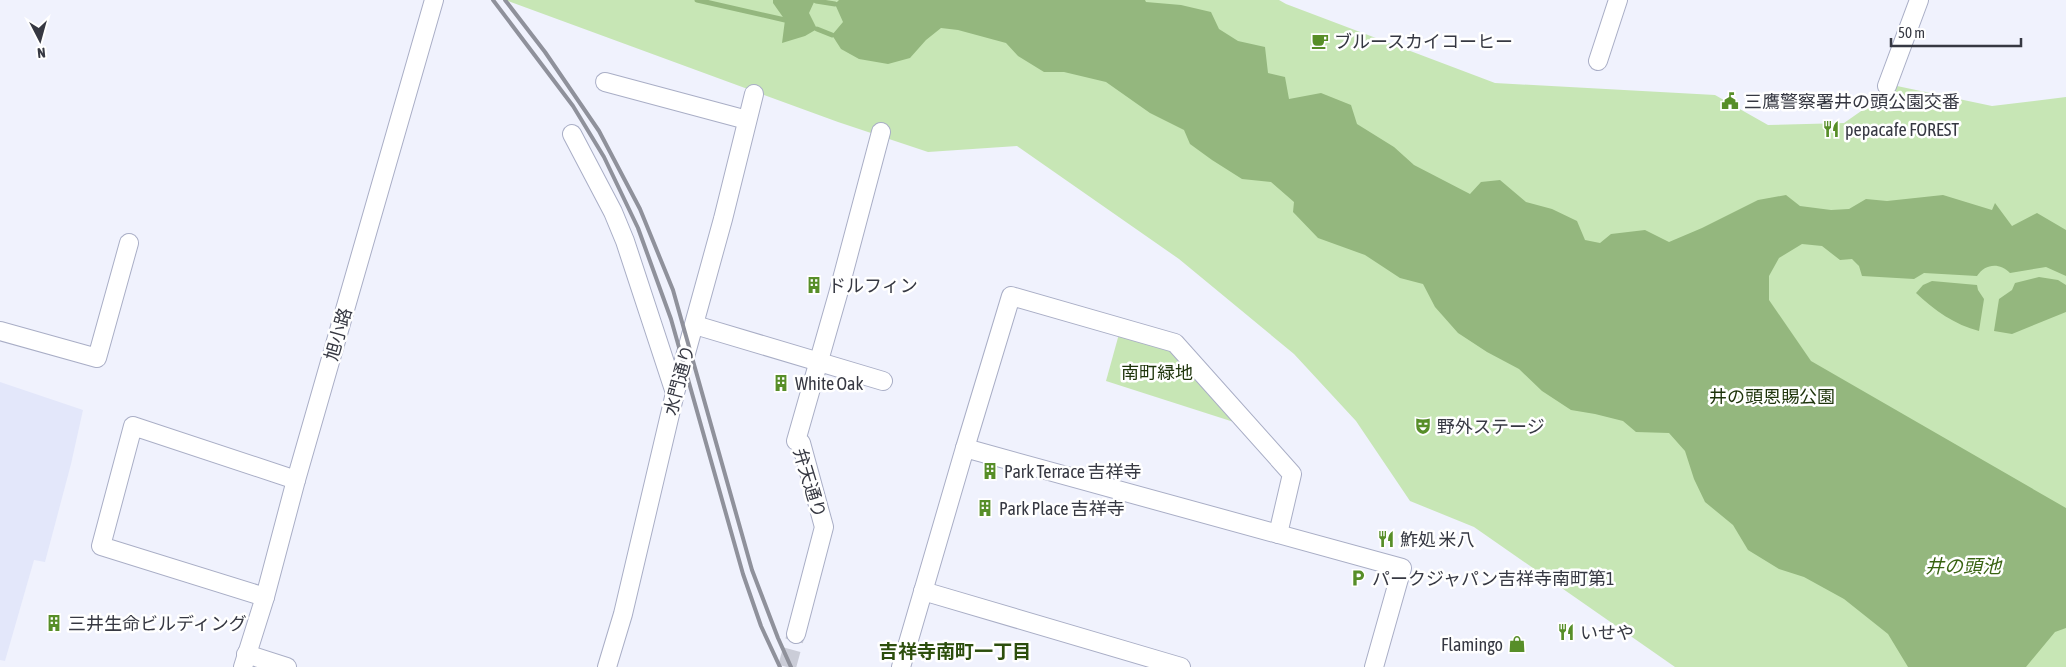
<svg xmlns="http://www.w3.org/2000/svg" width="2066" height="667" font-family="'Asap Condensed','Noto Sans JP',sans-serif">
<rect width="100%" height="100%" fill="#f0f2fd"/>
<polygon fill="#e3e7fa" points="0,382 83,410 71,464 45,562 34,560 5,661 0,660"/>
<g fill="#c7e6b5">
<polygon points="505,0 1279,0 1286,4 1495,83 1715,95 1768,125 1844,123 1897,86 1992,106 2066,97 2066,667 1675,667 1474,527 1410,501 1356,421 1294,354 1179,259 1017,146 928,152 838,122"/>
<polygon points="1119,334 1174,352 1240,424 1106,381"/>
</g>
<g fill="#94b77e">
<polygon points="773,0 815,0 809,13 817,29 805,36 782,43 785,20 773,3"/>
<path d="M839,0H1145L1146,2L1181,5L1211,12L1219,29L1238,41L1265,47L1268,73L1285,77L1289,99L1321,93L1351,105L1357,124L1394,147L1414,165L1470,194L1481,182L1500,180L1526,202L1552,209L1577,221L1585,240L1600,243L1611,234L1645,230L1669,242L1702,228L1758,200L1786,195L1800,206L1831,210L1849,209L1866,199L1887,201L1943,195L1992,210L1995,203L2012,226L2037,213L2066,230V276L2046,267L2010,273C1999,262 1985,264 1977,276L1924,273L1914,279L1862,276L1859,266L1852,259L1840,260L1822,246L1802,244L1779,258L1769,276V300L1811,361L2066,508V628L2055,632L2026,667H1908L1888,634L1844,599L1804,577L1779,569L1748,550L1733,525L1705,502L1694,479L1685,451L1669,433L1636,432L1623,421L1595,414L1571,410L1542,391L1519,369L1487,352L1458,333L1435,307L1423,284L1400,278L1365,255L1318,238L1293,212L1294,202L1271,182L1242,179L1212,160L1190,144L1184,130L1150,113L1106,82L1064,72H1044L1018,56L1006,43L958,30L941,28L926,40L910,58L888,64L859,59L841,49L832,35L843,22L835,4Z"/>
<polygon points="2039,277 2058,280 2066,285 2066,312 2012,334 1994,331 1999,299 2012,290 2015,283"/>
<path d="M1932,281L1977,285L1978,290L1984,299L1979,331C1955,325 1934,310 1916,293L1923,285Z"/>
</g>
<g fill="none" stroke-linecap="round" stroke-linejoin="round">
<g stroke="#94b77e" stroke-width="5">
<polyline points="697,0 785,20"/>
<polyline points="816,1 835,4"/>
<polyline points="817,29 832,35"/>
</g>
<polyline stroke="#cbcdd8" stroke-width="18" stroke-dasharray="18 9" stroke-linecap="butt" points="787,667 796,634"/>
<g stroke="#a9aec6" stroke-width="20">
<g id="minor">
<polyline points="1598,61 1618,0"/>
<polyline points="605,82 747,120"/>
<polyline points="1887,86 1919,0"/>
<polyline points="572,134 613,212 625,241 675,393"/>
<polyline points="695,325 883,381"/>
<polyline points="0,331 97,358 129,243"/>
<polyline points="965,448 1011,296 1175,343 1292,474 1278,534"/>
<polyline points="923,591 1181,667"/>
<polyline points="265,597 101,546 133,426 296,480"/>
<polyline points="796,634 824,527 801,443 796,441 838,294 881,132"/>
<polyline points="246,654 287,667"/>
<polyline points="243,667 265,597 296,480 434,0"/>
<polyline points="607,667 623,614 675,393 723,219 754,94"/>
<polyline points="901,667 965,448 1402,568 1374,667"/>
</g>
</g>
<use href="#minor" stroke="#fff" stroke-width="18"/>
<g stroke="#8f919b" stroke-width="4">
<polyline points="493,0 573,106 604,157 638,228 671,319 743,574 761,626 780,667"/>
<polyline points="505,0 545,52 599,131 640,209 673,290 752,570 778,638 791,667"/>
</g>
</g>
<defs>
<g id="cafe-bare" transform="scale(1.35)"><path d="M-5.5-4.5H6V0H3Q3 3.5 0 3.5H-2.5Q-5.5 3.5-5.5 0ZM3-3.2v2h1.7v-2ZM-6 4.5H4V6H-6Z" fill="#578e28" stroke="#fff" stroke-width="2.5" paint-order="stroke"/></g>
<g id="civic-bare" transform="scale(1.35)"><path d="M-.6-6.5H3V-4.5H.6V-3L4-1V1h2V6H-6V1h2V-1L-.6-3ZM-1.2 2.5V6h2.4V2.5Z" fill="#578e28" stroke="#fff" stroke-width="2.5" paint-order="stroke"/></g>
<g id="restaurant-bare" transform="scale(1.35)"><path d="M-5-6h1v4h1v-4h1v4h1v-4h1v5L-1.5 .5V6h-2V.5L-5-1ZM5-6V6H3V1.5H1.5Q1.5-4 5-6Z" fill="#578e28" stroke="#fff" stroke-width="2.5" paint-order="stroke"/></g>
<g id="building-bare" transform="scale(1.35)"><path d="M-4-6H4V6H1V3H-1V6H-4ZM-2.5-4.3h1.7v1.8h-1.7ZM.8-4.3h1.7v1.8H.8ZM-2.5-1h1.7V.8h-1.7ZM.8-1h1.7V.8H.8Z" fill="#578e28" stroke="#fff" stroke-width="2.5" paint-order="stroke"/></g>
<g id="theatre-bare" transform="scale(1.35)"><path d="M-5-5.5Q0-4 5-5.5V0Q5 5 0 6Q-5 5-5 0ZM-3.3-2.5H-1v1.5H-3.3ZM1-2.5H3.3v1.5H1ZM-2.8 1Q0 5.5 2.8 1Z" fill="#578e28" stroke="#fff" stroke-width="2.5" paint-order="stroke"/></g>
<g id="parking-bare" transform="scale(1.35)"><path d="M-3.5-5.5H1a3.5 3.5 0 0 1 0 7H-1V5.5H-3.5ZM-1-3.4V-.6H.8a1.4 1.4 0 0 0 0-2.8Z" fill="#578e28" stroke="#fff" stroke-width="2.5" paint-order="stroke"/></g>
<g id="shop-bare" transform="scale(1.35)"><path d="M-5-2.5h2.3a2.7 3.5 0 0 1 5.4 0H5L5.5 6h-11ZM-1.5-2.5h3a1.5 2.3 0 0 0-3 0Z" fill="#578e28" stroke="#fff" stroke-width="2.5" paint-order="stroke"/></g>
</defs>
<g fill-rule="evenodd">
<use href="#cafe-bare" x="1320" y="41"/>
<use href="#civic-bare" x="1730" y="101"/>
<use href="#restaurant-bare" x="1831" y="129"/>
<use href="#building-bare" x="814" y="285"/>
<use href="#building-bare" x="781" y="383"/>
<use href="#theatre-bare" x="1423" y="426"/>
<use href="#building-bare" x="990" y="471"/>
<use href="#building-bare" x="985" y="508"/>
<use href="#restaurant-bare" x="1386" y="539"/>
<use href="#parking-bare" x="1358" y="578"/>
<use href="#building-bare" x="54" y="623"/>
<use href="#restaurant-bare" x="1566" y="632"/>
<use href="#shop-bare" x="1517" y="644"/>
</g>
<g text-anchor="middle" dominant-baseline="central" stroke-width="5" stroke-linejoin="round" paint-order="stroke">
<g font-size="18" fill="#363842" stroke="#fff" text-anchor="start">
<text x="1334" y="41">ブルースカイコーヒー</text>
<text x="1744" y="101">三鷹警察署井の頭公園交番</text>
<text x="1845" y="129">pepacafe FOREST</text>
<text x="828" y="285">ドルフィン</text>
<text x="795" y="383">White Oak</text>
<text x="1437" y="426">野外ステージ</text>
<text x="1004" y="471">Park Terrace 吉祥寺</text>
<text x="999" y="508">Park Place 吉祥寺</text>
<text x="1400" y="539">鮓処 米八</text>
<text x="1372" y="578">パークジャパン吉祥寺南町第1</text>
<text x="68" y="623">三井生命ビルディング</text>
<text x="1580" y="632">いせや</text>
<text x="1503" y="644" text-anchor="end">Flamingo</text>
</g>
<g font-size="18" fill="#363842" stroke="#fff">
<text transform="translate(338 334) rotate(-74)">旭小路</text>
<text transform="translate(679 380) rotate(-75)">水門通り</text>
<text transform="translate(810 483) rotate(73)">弁天通り</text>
</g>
<g font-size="18" fill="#1e340b" stroke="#fff">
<text x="1157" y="372">南町緑地</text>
<text x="1772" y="396">井の頭恩賜公園</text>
</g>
<g font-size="19" font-style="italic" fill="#3a6413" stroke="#fff">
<text x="1963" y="566">井の頭池</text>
</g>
<g font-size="19" font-weight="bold" fill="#2c4e0c" stroke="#fff">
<text x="955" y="651">吉祥寺南町一丁目</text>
</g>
</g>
<g transform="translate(40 40) rotate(174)" stroke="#ffffff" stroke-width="4" paint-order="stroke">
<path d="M0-4L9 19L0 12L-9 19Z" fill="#363842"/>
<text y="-8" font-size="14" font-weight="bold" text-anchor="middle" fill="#363842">N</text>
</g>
<path d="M1891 38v8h130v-8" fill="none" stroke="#363842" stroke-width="2.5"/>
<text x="1898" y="38" font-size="15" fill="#363842" stroke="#ffffff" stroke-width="4" paint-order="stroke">50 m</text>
</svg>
